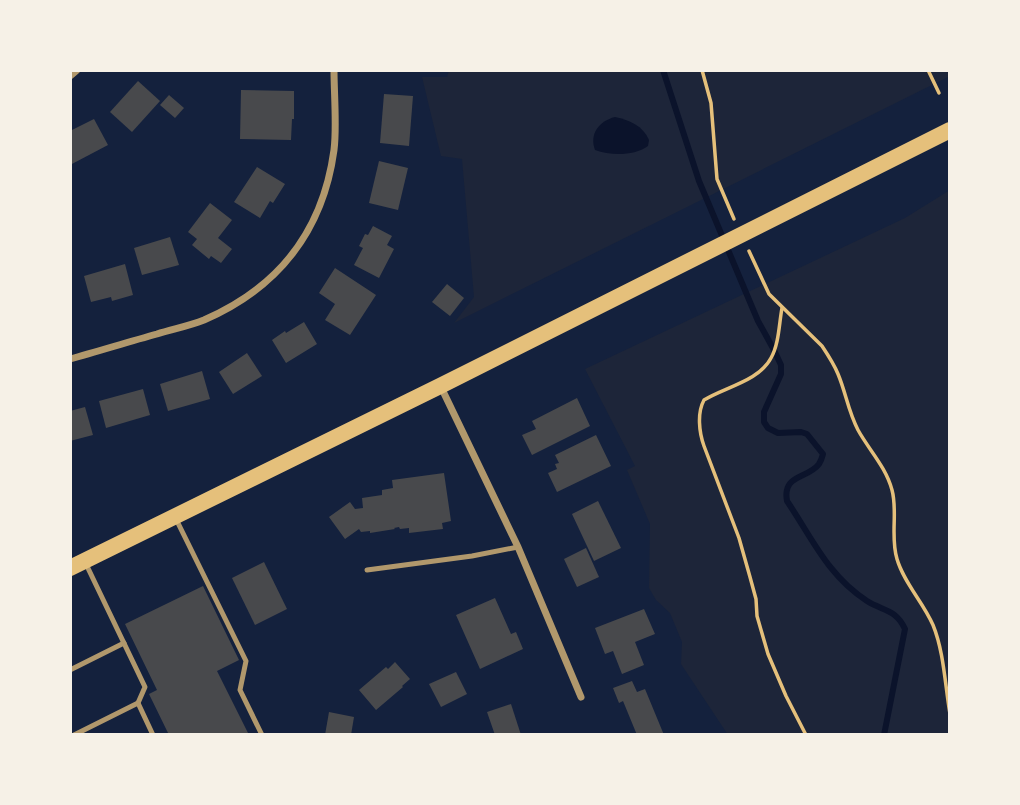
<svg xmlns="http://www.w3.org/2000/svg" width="1020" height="805" font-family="Lato,sans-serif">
<rect width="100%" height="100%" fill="#14213d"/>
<g fill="#1d2539">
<polygon points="449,70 948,70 950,76 454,323 474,297 462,159 441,156 422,77 447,77"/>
<polygon points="950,190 950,735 728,735 681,664 682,642 670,613 656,600 649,588 650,524 627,470 635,466 585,369 905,218"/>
</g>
<path fill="#0b132b" d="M615,117C630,120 643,126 649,140L648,146C634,156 611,156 595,150C589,134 599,121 615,117Z"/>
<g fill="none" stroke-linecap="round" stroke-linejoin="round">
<path stroke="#0b132b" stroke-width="6" d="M663,70L699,181L758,321L774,350L781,365V374L764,412V422L768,428L778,433L801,432L807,434L823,454C822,458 821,461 819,464C808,479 782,474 787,501C812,538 828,576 867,601C883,611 896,609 905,629L884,735"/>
</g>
<g fill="#48494c">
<polygon points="138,81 160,101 132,132 110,112"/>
<polygon points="241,90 294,91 294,119 292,119 291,140 240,139"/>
<polygon points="384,94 413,96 409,146 380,143"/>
<polygon points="169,95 184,108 175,118 160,105"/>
<polygon points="94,119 108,145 70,165 70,131"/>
<polygon points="379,161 408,168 398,210 369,203"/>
<polygon points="257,167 285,184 273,203 270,201 260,218 234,202"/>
<polygon points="210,203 232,220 218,238 232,249 221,263 211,256 209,259 192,245 197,239 188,232"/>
<polygon points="373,226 392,236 387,245 394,249 379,278 354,265 363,248 359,246 365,234 368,235"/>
<polygon points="170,237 179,265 142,275 134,248"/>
<polygon points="125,264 133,295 112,301 111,297 91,302 84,276"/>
<polygon points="335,268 376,295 350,335 325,320 335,304 319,293"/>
<polygon points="447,284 464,298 450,316 432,302"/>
<polygon points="304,322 317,344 286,363 272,340 285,331 286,333"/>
<polygon points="247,353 262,376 233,394 219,372"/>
<polygon points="202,371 210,399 168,411 160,384"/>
<polygon points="143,389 150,415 106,428 99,401"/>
<polygon points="577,398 590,426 532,455 522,435 536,429 532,421"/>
<polygon points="85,407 93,435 70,441 70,411"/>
<polygon points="596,435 611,466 557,492 548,473 557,469 555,464 559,463 555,455"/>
<polygon points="444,473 451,521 442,523 443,529 409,533 409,528 400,529 399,527 394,528 395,529 370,533 370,531 361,532 359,529 345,539 329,517 350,502 355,509 363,508 362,498 382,495 382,490 393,488 392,480"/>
<polygon points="598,501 621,548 594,561 572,514"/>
<polygon points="586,548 599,577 577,587 564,559"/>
<polygon points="264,562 287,609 255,625 232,578"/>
<polygon points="203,586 239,660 217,671 249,735 169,735 149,694 157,690 125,624"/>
<polygon points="495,598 511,634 516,632 523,649 480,669 456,615"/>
<polygon points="644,609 655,634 635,642 644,665 622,674 613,651 605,654 595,628"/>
<polygon points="395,662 410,679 402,686 403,687 376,710 359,690 386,667 388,669"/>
<polygon points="456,672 467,694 441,707 429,684"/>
<polygon points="632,681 637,692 645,689 664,735 637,735 623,701 619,703 613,688"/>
<polygon points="511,704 521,735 495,735 487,712"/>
<polygon points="329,712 354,717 351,735 325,735"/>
</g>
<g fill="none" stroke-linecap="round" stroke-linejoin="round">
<g stroke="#e5c07b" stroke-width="3.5">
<polyline points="702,70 711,103 717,179 734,219"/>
<polyline points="928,70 939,93"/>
<path d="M749,251L769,294L822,346C828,355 834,364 838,374C846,393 848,411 858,430C869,450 886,467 892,490C898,512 890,536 897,559C904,583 923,602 933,625C944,652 945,685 950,714"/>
<path d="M782,308C779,324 779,344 771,358C759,381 725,387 704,400C697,413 699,432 704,446L739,538L750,577L756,599L757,616L768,654L786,696L806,735"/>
</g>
<g stroke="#b1986c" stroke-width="5">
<polyline points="176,519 246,661 240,690 262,735"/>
<polyline points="86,564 145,687 138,703 153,735"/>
<polyline points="367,570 472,556 518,547"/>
<polyline points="70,670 124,643"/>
<polyline points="74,735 138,703"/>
</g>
<g stroke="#b1986c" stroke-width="7">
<polyline points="70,76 77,70"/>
<path d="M70,359C99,351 128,342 157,334C173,329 189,326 204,320C278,288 323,231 334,150C337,127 334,94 334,70"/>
<polyline points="441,387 518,547 581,697"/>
</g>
<polyline stroke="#e5c07b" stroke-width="16" points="70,568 440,386 950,130"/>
</g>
<rect width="1020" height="805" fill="none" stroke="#f6f1e7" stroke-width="144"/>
</svg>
